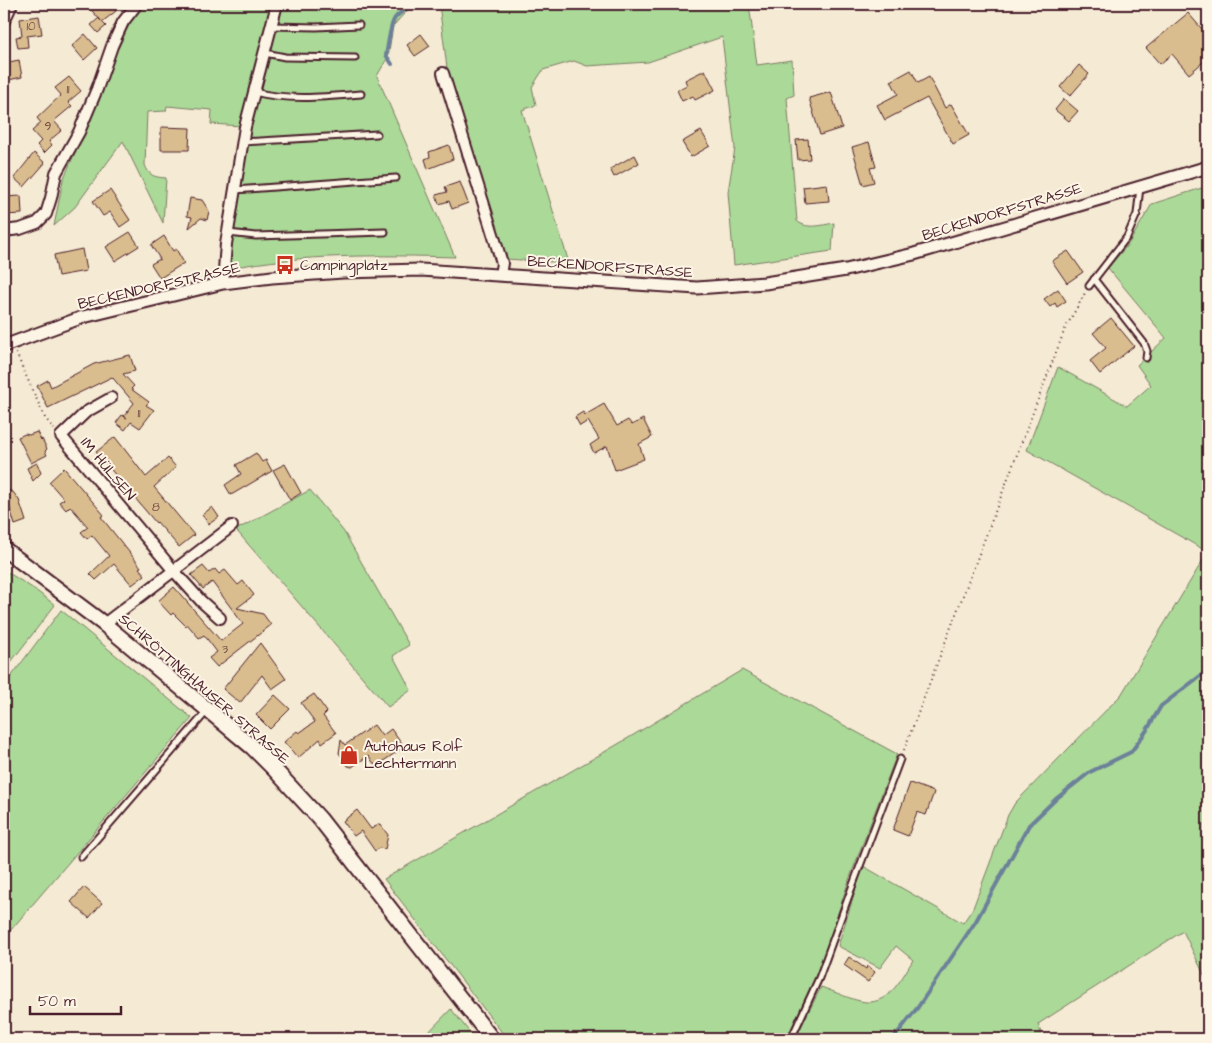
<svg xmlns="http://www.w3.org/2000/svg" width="1212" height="1043" font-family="'Architects Daughter',sans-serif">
<rect width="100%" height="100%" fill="#f5ead4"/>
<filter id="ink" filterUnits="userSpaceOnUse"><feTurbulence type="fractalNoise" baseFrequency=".02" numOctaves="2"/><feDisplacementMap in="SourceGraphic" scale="10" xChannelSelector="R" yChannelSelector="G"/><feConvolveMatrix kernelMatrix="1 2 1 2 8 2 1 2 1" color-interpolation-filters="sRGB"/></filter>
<g filter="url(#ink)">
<g fill="#abd998" stroke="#7a7c62">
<path d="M144,4H261L272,9L242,126L211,124L212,110L167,106L166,111L147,112L145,165C149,176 154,177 166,178L163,223L123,141L75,207L54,226L63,180L102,91L116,48L136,13Z"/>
<path d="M281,4H413L393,26L388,57L377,76L455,257C380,255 303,254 230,268L228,250L247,127Z"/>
<path d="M439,4H749L757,65L792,60L794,95L787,98L797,221C807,230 822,225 834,223L832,251L734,265L728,192L735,148L722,37L648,62L587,66L574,61L543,70L532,87L536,105L522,110L569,263L506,259L448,76Z"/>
<path d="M1208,186V983L1183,931L1038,1024L1043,1039H795L821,987C833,991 854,1001 866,1002C890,1004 903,976 913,960L896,946L880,968L838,946L863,866L963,923L973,908L1008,815L1015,803L1121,695L1208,552L1027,450L1058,367L1127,406L1151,385L1137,365L1166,338L1108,268L1129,243L1152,204Z"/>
<polygon points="310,490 344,532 409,645 393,656 411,690 388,707 236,530"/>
<polygon points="4,570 34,589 55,605 4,671"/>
<polygon points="61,610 192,718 4,938 4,686"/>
<polygon points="742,670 897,754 849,880 821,964 787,1038 507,1039 384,879 620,743"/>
<polygon points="451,1009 475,1039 422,1039"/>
</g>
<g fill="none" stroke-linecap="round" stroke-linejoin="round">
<g stroke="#6c8199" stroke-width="4">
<path d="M392,64L386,55C388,47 390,24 395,18C400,12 405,11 410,4"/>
<polyline points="893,1039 918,1007 976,921 1029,825 1057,798 1090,772 1131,752 1147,730 1161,706 1208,670"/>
</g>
</g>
<g fill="#dabd8e" stroke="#4a1f2b">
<polygon points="86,4 110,4 116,11 102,22 106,26 98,33 91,25 99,18 101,21"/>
<polygon points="1188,13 1208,36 1208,58 1189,74 1172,54 1160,64 1146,48"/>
<polygon points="39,16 42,34 27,36 28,47 18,48 16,37 22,36 20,19"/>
<polygon points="85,34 97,48 84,60 72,46"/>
<polygon points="421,34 430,46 415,56 407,45"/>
<polygon points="19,60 22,77 4,81 4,63"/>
<polygon points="1079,65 1089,74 1070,96 1060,87"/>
<polygon points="705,70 715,90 695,100 693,96 682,101 677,90 687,85 685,80"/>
<polygon points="911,70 918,83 929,77 945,108 951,104 969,135 953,144 927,98 885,120 877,105 898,94 891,81"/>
<polygon points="69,77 81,91 68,102 72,106 54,121 62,130 49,141 52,145 44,153 37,145 41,141 32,131 41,123 37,118 61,95 55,88"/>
<polygon points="831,92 842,128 820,135 809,98"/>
<polygon points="1064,99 1078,111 1069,121 1055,110"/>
<polygon points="161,127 190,128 189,150 161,150"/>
<polygon points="701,131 710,146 691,157 682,142"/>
<polygon points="808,139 810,159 798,160 796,140"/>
<polygon points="869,142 876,167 870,168 874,182 863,185 852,147"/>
<polygon points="449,145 453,159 428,169 425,159 430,157 429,152"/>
<polygon points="34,153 45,163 24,187 14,178"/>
<polygon points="635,155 639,163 614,177 610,169"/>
<polygon points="460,182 468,203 452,209 449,201 439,204 436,195 447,192 445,187"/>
<polygon points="827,184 829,201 805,203 803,187"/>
<polygon points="110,190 130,220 120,227 110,212 103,216 93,201"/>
<polygon points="21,196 22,214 4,215 4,197"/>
<polygon points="190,198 202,200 209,211 207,220 201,218 189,228 192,217 187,216"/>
<polygon points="130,232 139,246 115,261 106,247"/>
<polygon points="164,236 173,251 176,249 184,263 160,278 151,264 160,259 151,245"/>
<polygon points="82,249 86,271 58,276 54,255"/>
<polygon points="1068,251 1083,272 1067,283 1052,261"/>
<polygon points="1058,289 1066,301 1057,307 1055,303 1050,307 1044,299"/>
<polygon points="1111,318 1134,346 1100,374 1090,361 1106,348 1093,333"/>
<polygon points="130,355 135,371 123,374 134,386 131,389 149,402 146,405 154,410 140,428 131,422 125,430 116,423 122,415 127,418 124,416 134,403 112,377 48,408 37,386 48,380 51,387 94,364"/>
<polygon points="604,404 617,426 628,420 632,425 643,419 652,437 639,444 644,459 615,470 607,446 594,453 590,445 599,439 588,421 580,426 575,417 583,412 585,415"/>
<polygon points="37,432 41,440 42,439 47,449 45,451 47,455 31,463 18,437 25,434 29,435"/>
<polygon points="115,437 146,477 168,458 176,467 154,487 194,535 179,547 157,522 156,523 96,452"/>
<polygon points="256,453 262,462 266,460 272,471 231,495 225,485 241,474 236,465"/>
<polygon points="37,463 41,473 33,481 27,468"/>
<polygon points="285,464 301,493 290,500 273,470"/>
<polygon points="64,468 104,515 101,517 141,567 139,568 145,575 132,585 114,564 96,580 90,574 109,556 92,535 87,539 81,532 88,527 70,506 66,510 59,502 64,499 49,482"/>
<polygon points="4,488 13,492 19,500 26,521 15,525 8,502 4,501"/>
<polygon points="212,507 219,517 209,524 202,515"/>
<polygon points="203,566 209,573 215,569 219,574 225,570 238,585 243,581 254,595 237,608 263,614 271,625 217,667 209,658 217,652 204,635 199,638 187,624 186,626 173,613 171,615 158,601 174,587 221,641 243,624 212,582 203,589 191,575"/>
<polygon points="260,643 286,679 272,689 262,675 240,703 223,689"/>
<polygon points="314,694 327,712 323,716 336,733 322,743 320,739 298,758 284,742 297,731 299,733 315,722 301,703"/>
<polygon points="275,695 290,709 270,729 256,715"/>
<polygon points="374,725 382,736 391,729 404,747 376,766 368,756 352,767 348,766 339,753 341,740 345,745"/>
<polygon points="910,783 934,792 926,815 917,812 908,836 893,830"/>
<polygon points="357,810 371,829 380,824 388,835 385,849 379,848 375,851 361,831 354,836 343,821"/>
<polygon points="84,887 102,903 89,918 71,902"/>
<polygon points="849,957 866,969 867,966 875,972 868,982 844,965"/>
</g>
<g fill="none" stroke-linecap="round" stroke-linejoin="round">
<g stroke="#4a1f2b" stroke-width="9">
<g id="service">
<polyline points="272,26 316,27 359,25"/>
<polyline points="265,53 285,57 355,58"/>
<path d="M254,92C289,101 326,97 361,94"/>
<polyline points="243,142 377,134"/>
<polyline points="235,190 396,178"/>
<polyline points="228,233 256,236 385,232"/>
<polyline points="1094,279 1144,343 1147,351 1146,358"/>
<polyline points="1089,286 1127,237 1137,214 1140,187"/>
<polyline points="81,857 208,710"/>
<polyline points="791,1039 819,978 851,890 900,759"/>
</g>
</g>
<g stroke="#4a1f2b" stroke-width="14">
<g id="minor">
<polyline points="4,21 12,4"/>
<polyline points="443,73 502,263 500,275"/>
<polyline points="4,231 20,229 37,223 46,214 51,198 56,173 79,132 97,89 112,46 123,22 137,4"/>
<polyline points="223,283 226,244 245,127 277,4"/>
<polyline points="111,398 86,412 61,436 174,571 201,601 220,618"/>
<polyline points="104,624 232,526"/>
</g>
</g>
<g stroke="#4a1f2b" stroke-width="15">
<polyline id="tertiary" points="4,346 83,317 223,283 272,277 343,272 421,270 697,288 765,283 846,270 914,254 1208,167"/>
</g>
<g stroke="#4a1f2b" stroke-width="18">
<polyline id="secondary" points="4,549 104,624 208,710 252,747 274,769 320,819 492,1039"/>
</g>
<g stroke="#4a1f2b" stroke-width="2" stroke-dasharray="1 4" stroke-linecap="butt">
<polyline points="16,353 45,418 54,429"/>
<polyline points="904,750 1065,329 1085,293"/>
</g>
<use href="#service" stroke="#fcf5e5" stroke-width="5"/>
<use href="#minor" stroke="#fcf5e5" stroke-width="10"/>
<use href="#tertiary" stroke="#fcf5e5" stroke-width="11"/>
<use href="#secondary" stroke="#fcf5e5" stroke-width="14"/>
</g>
</g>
<defs>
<g id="bus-bare" transform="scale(1.5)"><path d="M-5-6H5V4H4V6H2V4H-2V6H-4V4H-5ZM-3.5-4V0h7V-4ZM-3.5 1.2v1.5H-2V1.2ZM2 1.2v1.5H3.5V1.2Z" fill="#c8321e" stroke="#fcf5e5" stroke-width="2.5" paint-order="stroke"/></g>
<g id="shop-bare" transform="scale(1.5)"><path d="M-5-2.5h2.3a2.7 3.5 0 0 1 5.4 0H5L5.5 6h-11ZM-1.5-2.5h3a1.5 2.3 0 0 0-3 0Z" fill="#c8321e" stroke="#fcf5e5" stroke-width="2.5" paint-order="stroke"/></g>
</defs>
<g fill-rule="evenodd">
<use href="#bus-bare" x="285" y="265"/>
<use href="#shop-bare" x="349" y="755"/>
</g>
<g text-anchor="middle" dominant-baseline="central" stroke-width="4" stroke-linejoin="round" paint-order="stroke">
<g font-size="12" fill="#6e4644">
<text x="31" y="26">10</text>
<text x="68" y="89">11</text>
<text x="48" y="126">9</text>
<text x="139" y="413">11</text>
<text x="156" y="507">8</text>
<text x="225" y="649">3</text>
</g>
<g font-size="15" fill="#4a1f2b" stroke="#fcf5e5">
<text transform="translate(1002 212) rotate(-17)">BECKENDORFSTRASSE</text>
<text transform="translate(610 267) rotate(4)">BECKENDORFSTRASSE</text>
<text transform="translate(159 286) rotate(-13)">BECKENDORFSTRASSE</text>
<text transform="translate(108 469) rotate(50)">IM HÜLSEN</text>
<text transform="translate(204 689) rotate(41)">SCHRÖTTINGHAUSER STRASSE</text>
</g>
<g font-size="15" fill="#4a1f2b" stroke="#fcf5e5" text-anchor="start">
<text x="300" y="265">Campingplatz</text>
<text x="364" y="746">Autohaus Rolf<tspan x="364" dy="17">Lechtermann</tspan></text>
</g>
</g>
<rect width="1212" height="1043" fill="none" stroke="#fcf5e5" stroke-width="20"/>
<rect x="10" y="10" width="1192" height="1023" fill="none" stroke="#4a1f2b" stroke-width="2" filter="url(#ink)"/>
<path d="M30 1006v8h91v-8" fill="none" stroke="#4a1f2b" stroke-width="2.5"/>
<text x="38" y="1006" font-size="15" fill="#4a1f2b" stroke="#fcf5e5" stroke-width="4" paint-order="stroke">50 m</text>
</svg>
